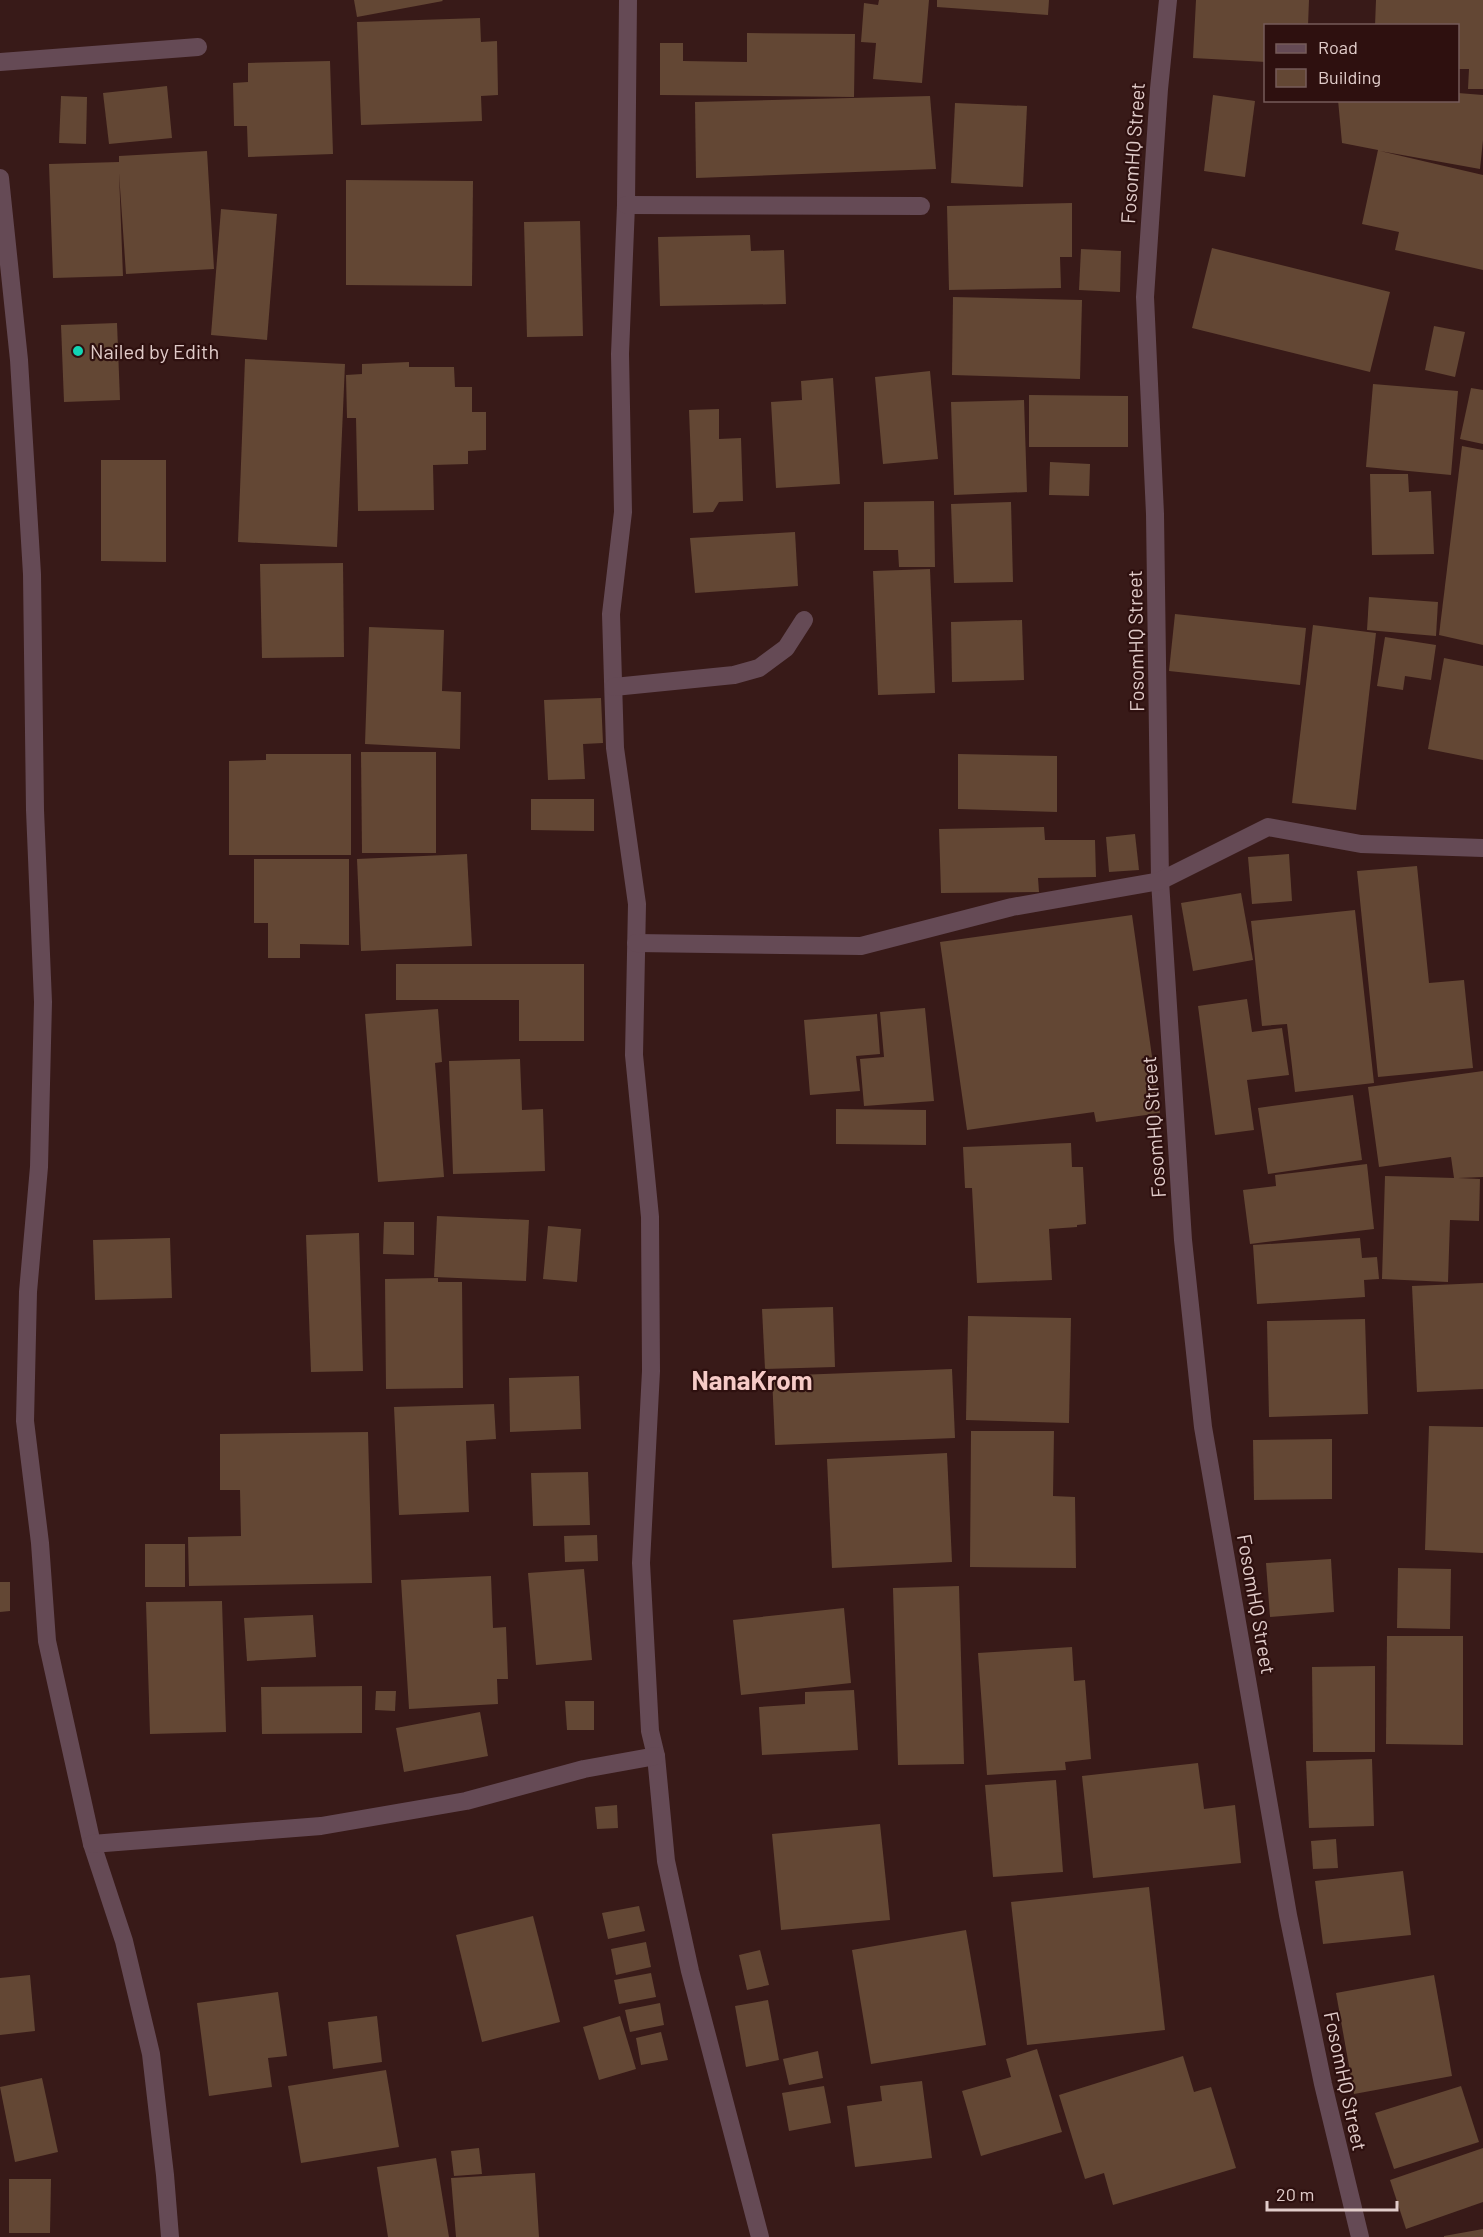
<svg xmlns="http://www.w3.org/2000/svg" width="1483" height="2237" font-family="Barlow,sans-serif">
<rect width="100%" height="100%" fill="#381a18"/>
<g fill="#634734">
<polygon points="354,0 442,0 443,1 357,17"/>
<polygon points="879,0 929,0 922,83 873,79 876,43 861,42 864,3 878,5"/>
<polygon points="937,0 1049,0 1048,15 937,7"/>
<polygon points="1196,0 1309,0 1308,26 1266,26 1266,62 1193,58"/>
<polygon points="1376,0 1483,0 1483,89 1468,89 1469,69 1458,69 1458,26 1375,26"/>
<polygon points="480,18 481,42 497,41 498,95 481,96 482,121 361,125 357,22"/>
<polygon points="747,33 855,34 854,97 660,95 660,43 683,43 683,61 747,62"/>
<polygon points="330,61 333,154 248,157 247,126 234,126 233,83 248,82 248,63"/>
<polygon points="167,86 172,138 109,144 103,93"/>
<polygon points="1458,93 1483,95 1483,140 1480,169 1380,151 1483,175 1483,270 1395,250 1399,232 1362,224 1378,150 1342,143 1338,100 1458,100"/>
<polygon points="1213,95 1255,101 1245,177 1204,171"/>
<polygon points="61,96 87,97 86,144 59,143"/>
<polygon points="930,96 936,169 696,178 695,102"/>
<polygon points="955,103 1027,106 1023,187 951,183"/>
<polygon points="207,151 214,269 126,274 119,173 123,276 53,278 49,164 119,162 119,156"/>
<polygon points="346,180 473,181 472,286 346,285"/>
<polygon points="1072,203 1072,257 1060,257 1061,288 949,290 947,206"/>
<polygon points="221,209 277,214 267,340 211,335"/>
<polygon points="580,221 583,336 527,337 524,222"/>
<polygon points="750,235 751,251 784,250 786,304 660,306 658,237"/>
<polygon points="1212,248 1390,292 1370,372 1192,328"/>
<polygon points="1081,249 1121,251 1120,292 1079,290"/>
<polygon points="953,297 1082,300 1080,379 952,375"/>
<polygon points="117,323 120,400 64,402 61,325"/>
<polygon points="1434,326 1465,332 1455,377 1425,370"/>
<polygon points="245,359 345,364 337,547 238,542"/>
<polygon points="409,362 409,367 454,367 455,387 472,387 472,412 486,412 486,450 468,451 468,464 433,465 434,510 358,511 356,418 347,418 346,375 362,374 362,364"/>
<polygon points="930,371 938,459 883,464 875,377"/>
<polygon points="833,378 840,484 776,488 771,402 802,400 801,381"/>
<polygon points="1373,384 1458,391 1451,475 1366,467"/>
<polygon points="1471,388 1483,390 1483,444 1460,439"/>
<polygon points="1029,395 1128,396 1128,447 1029,447"/>
<polygon points="1024,400 1027,492 954,495 951,402"/>
<polygon points="719,409 719,439 741,438 743,501 719,502 713,512 693,513 689,410"/>
<polygon points="1462,446 1483,450 1483,645 1439,635"/>
<polygon points="101,460 166,460 166,562 101,561"/>
<polygon points="1050,462 1090,464 1089,496 1049,495"/>
<polygon points="1370,474 1408,474 1409,492 1431,491 1434,554 1372,555"/>
<polygon points="934,501 935,567 899,567 898,550 864,550 864,502"/>
<polygon points="1011,502 1013,582 954,583 951,504"/>
<polygon points="795,532 798,586 695,593 690,538"/>
<polygon points="343,563 344,657 262,658 260,564"/>
<polygon points="930,569 935,693 878,695 873,571"/>
<polygon points="1369,597 1438,602 1436,636 1367,630"/>
<polygon points="1175,614 1306,628 1300,685 1169,671"/>
<polygon points="1022,620 1024,680 952,682 951,622"/>
<polygon points="1313,625 1376,633 1356,810 1292,803"/>
<polygon points="369,627 444,630 442,691 461,692 460,749 365,744"/>
<polygon points="1385,637 1436,645 1431,680 1405,676 1403,690 1377,686"/>
<polygon points="1444,658 1483,666 1483,760 1428,749"/>
<polygon points="601,698 603,743 583,744 585,779 548,780 544,700"/>
<polygon points="361,752 436,752 436,853 362,853"/>
<polygon points="266,754 351,754 351,855 229,855 229,761 266,760"/>
<polygon points="958,754 1057,756 1057,812 958,809"/>
<polygon points="531,799 594,799 594,831 531,830"/>
<polygon points="1044,827 1045,840 1095,840 1096,877 1038,878 1039,892 941,893 939,829"/>
<polygon points="1135,834 1139,870 1109,872 1106,837"/>
<polygon points="467,854 472,946 361,951 357,859"/>
<polygon points="1289,854 1292,901 1252,904 1248,857"/>
<polygon points="254,859 349,859 349,945 300,944 300,958 268,958 268,923 254,923"/>
<polygon points="1417,866 1429,983 1464,980 1473,1068 1378,1077 1357,871"/>
<polygon points="1241,893 1253,960 1193,971 1181,903"/>
<polygon points="1355,910 1374,1083 1295,1092 1287,1024 1262,1026 1251,921"/>
<polygon points="1132,915 1160,1113 1096,1122 1094,1112 967,1130 940,942"/>
<polygon points="396,964 584,964 584,1041 519,1041 519,1000 396,1000"/>
<polygon points="1247,999 1252,1032 1282,1028 1289,1075 1247,1080 1254,1130 1215,1135 1198,1006"/>
<polygon points="925,1008 934,1101 864,1106 860,1059 884,1057 880,1012"/>
<polygon points="438,1009 442,1062 435,1063 444,1177 378,1182 365,1014"/>
<polygon points="877,1014 880,1054 856,1056 860,1091 810,1095 804,1020"/>
<polygon points="520,1059 522,1110 543,1109 545,1171 453,1174 449,1061"/>
<polygon points="1483,1071 1483,1177 1458,1178 1480,1179 1479,1221 1450,1220 1448,1282 1382,1279 1385,1176 1454,1178 1451,1157 1379,1167 1368,1087"/>
<polygon points="1353,1095 1362,1160 1268,1174 1258,1108"/>
<polygon points="836,1109 926,1110 926,1145 836,1144"/>
<polygon points="1071,1143 1072,1167 1083,1167 1086,1224 1077,1225 1077,1227 1049,1229 1052,1280 977,1283 972,1188 965,1188 963,1147"/>
<polygon points="1367,1164 1374,1229 1250,1244 1243,1190 1276,1186 1275,1175"/>
<polygon points="437,1216 529,1220 526,1281 434,1277"/>
<polygon points="384,1222 414,1222 414,1255 383,1254"/>
<polygon points="548,1226 581,1229 577,1282 543,1279"/>
<polygon points="359,1233 363,1371 311,1372 306,1235"/>
<polygon points="170,1238 172,1298 95,1300 93,1240"/>
<polygon points="1360,1238 1362,1258 1377,1257 1379,1279 1364,1280 1365,1297 1257,1304 1253,1245"/>
<polygon points="438,1278 438,1282 462,1282 463,1388 386,1389 385,1279"/>
<polygon points="1483,1283 1483,1389 1417,1392 1412,1286"/>
<polygon points="833,1307 835,1367 765,1369 762,1309"/>
<polygon points="968,1316 1071,1318 1069,1423 966,1420"/>
<polygon points="1365,1319 1368,1414 1269,1417 1267,1321"/>
<polygon points="952,1369 955,1438 775,1445 772,1376"/>
<polygon points="579,1376 581,1429 510,1432 509,1378"/>
<polygon points="494,1404 496,1439 466,1441 469,1512 399,1515 394,1407"/>
<polygon points="1429,1426 1483,1427 1483,1553 1425,1550"/>
<polygon points="971,1431 1054,1431 1053,1496 1075,1497 1076,1568 970,1567"/>
<polygon points="368,1432 372,1583 189,1586 188,1537 241,1536 240,1490 220,1490 220,1434"/>
<polygon points="1332,1439 1332,1499 1254,1500 1253,1440"/>
<polygon points="947,1453 952,1562 832,1568 827,1459"/>
<polygon points="588,1472 590,1525 533,1526 531,1473"/>
<polygon points="597,1535 598,1561 565,1562 564,1536"/>
<rect x="145" y="1544" width="40" height="43"/>
<polygon points="1331,1559 1334,1612 1270,1617 1266,1563"/>
<polygon points="1398,1568 1451,1569 1450,1629 1397,1628"/>
<polygon points="584,1569 592,1660 536,1665 528,1573"/>
<polygon points="491,1576 493,1628 506,1627 508,1679 497,1679 498,1704 409,1709 401,1580"/>
<polygon points="0,1582 10,1582 10,1611 0,1612"/>
<polygon points="959,1586 964,1764 898,1765 893,1588"/>
<polygon points="222,1601 226,1732 150,1734 146,1602"/>
<polygon points="844,1608 851,1683 741,1695 733,1620"/>
<polygon points="313,1615 316,1657 247,1661 244,1618"/>
<polygon points="1387,1636 1463,1636 1463,1745 1386,1744"/>
<polygon points="1072,1647 1074,1681 1085,1680 1091,1759 1065,1762 1066,1770 987,1775 978,1653"/>
<polygon points="1375,1666 1375,1752 1313,1752 1312,1667"/>
<polygon points="362,1686 362,1733 262,1734 261,1687"/>
<polygon points="854,1690 858,1750 762,1755 759,1707 805,1704 805,1692"/>
<polygon points="376,1691 396,1691 395,1711 375,1710"/>
<polygon points="565,1701 594,1701 594,1730 567,1730"/>
<polygon points="480,1712 488,1756 404,1772 396,1728"/>
<polygon points="1372,1759 1374,1826 1309,1828 1306,1761"/>
<polygon points="1198,1763 1204,1809 1235,1805 1241,1863 1093,1878 1082,1776"/>
<polygon points="1056,1780 1063,1872 993,1877 985,1785"/>
<polygon points="617,1805 618,1828 597,1829 595,1807"/>
<polygon points="880,1824 890,1920 781,1930 772,1834"/>
<polygon points="1336,1839 1338,1868 1313,1869 1311,1841"/>
<polygon points="1403,1871 1411,1935 1323,1944 1315,1881"/>
<polygon points="1149,1887 1165,2030 1027,2045 1011,1902"/>
<polygon points="639,1906 645,1931 608,1939 602,1913"/>
<polygon points="533,1916 560,2022 482,2042 456,1935"/>
<polygon points="966,1930 986,2045 871,2064 852,1950"/>
<polygon points="646,1942 651,1967 616,1975 611,1949"/>
<polygon points="760,1950 769,1985 747,1990 739,1955"/>
<polygon points="651,1973 656,1997 619,2004 614,1980"/>
<polygon points="30,1975 35,2031 0,2035 0,1978"/>
<polygon points="1434,1975 1452,2076 1354,2094 1336,1993"/>
<polygon points="278,1992 287,2056 268,2058 272,2087 209,2096 197,2003"/>
<polygon points="768,2000 779,2060 746,2067 735,2006"/>
<polygon points="660,2003 664,2025 630,2032 625,2010"/>
<polygon points="377,2016 382,2062 333,2069 328,2022"/>
<polygon points="620,2016 636,2069 599,2080 583,2027"/>
<polygon points="661,2032 668,2060 641,2065 636,2038"/>
<polygon points="1037,2049 1062,2132 981,2156 962,2091 1011,2077 1006,2059"/>
<polygon points="818,2051 823,2078 789,2085 783,2059"/>
<polygon points="1183,2056 1194,2092 1211,2087 1236,2168 1113,2205 1104,2173 1085,2179 1059,2095"/>
<polygon points="386,2070 399,2147 301,2163 288,2086"/>
<polygon points="42,2078 58,2152 15,2162 0,2087"/>
<polygon points="922,2081 932,2158 855,2167 847,2106 882,2101 880,2086"/>
<polygon points="824,2086 831,2123 789,2131 782,2093"/>
<polygon points="1461,2086 1479,2142 1394,2169 1375,2113"/>
<polygon points="479,2148 482,2174 454,2176 451,2151"/>
<polygon points="1483,2148 1483,2202 1406,2229 1390,2180"/>
<polygon points="436,2158 449,2237 388,2237 377,2167"/>
<polygon points="535,2173 539,2237 456,2237 451,2178"/>
<polygon points="9,2179 51,2179 50,2233 9,2233"/>
<polygon points="1483,2229 1483,2237 1444,2237 1444,2236"/>
</g>
<g fill="none" stroke-linecap="round" stroke-linejoin="round">
<g stroke="#654a55" stroke-width="18">
<polyline points="628,0 626,205 620,354 623,512 611,614 615,748 637,904 634,1055 650,1217 651,1371 641,1563 650,1731 656,1756 666,1861 690,1971 760,2237"/>
<polyline points="1168,0 1159,89 1145,297 1155,514 1160,881 1183,1240 1203,1427 1288,1915 1323,2084 1360,2237"/>
<polyline points="0,62 198,47"/>
<polyline points="0,178 19,360 32,574 35,810 43,1002 39,1167 28,1292 25,1421 40,1543 47,1641 92,1844 124,1941 151,2054 165,2175 170,2237"/>
<polyline points="626,205 921,206"/>
<polyline points="614,687 734,675 759,668 786,648 804,620"/>
<polyline points="636,943 861,946 1012,907 1160,881 1268,827 1361,844 1483,848"/>
<polyline points="92,1844 321,1826 466,1801 584,1769 656,1756"/>
</g>
</g>
<circle fill="#11d5b4" stroke="#2e100f" stroke-width="2" cx="78" cy="351" r="6"/>
<g text-anchor="middle" dominant-baseline="central" stroke-width="4.5" stroke-linejoin="round" paint-order="stroke">
<g font-size="20" fill="#e1ccca" stroke="#2e100f">
<text transform="translate(1132 153) rotate(-86)">FosomHQ Street</text>
<text transform="translate(1135 641) rotate(-91)">FosomHQ Street</text>
<text transform="translate(1153 1127) rotate(-94)">FosomHQ Street</text>
<text transform="translate(1257 1604) rotate(80)">FosomHQ Street</text>
<text transform="translate(1346 2081) rotate(78)">FosomHQ Street</text>
</g>
<g font-size="20" fill="#e1ccca" stroke="#2e100f" text-anchor="start">
<text x="90" y="351">Nailed by Edith</text>
</g>
<g font-size="26" font-weight="bold" fill="#f6cbc7" stroke="#2e100f">
<text x="752" y="1379">NanaKrom</text>
</g>
</g>
<rect x="1264" y="24" width="195" height="78" fill="#2e100f" stroke="#765b5a" stroke-width="1.5"/>
<rect x="1276" y="44" width="30" height="9" fill="#654a55" stroke="#765b5a" stroke-width="1.5"/>
<text x="1318" y="54" font-size="18" fill="#e1ccca">Road</text>
<rect x="1276" y="69" width="30" height="18" fill="#634734" stroke="#765b5a" stroke-width="1.5"/>
<text x="1318" y="84" font-size="18" fill="#e1ccca">Building</text>
<path d="M1267 2201v9h130v-9" fill="none" stroke="#e1ccca" stroke-width="3"/>
<text x="1276" y="2201" font-size="18" fill="#e1ccca" stroke="#2e100f" stroke-width="4.5" paint-order="stroke">20 m</text>
</svg>
